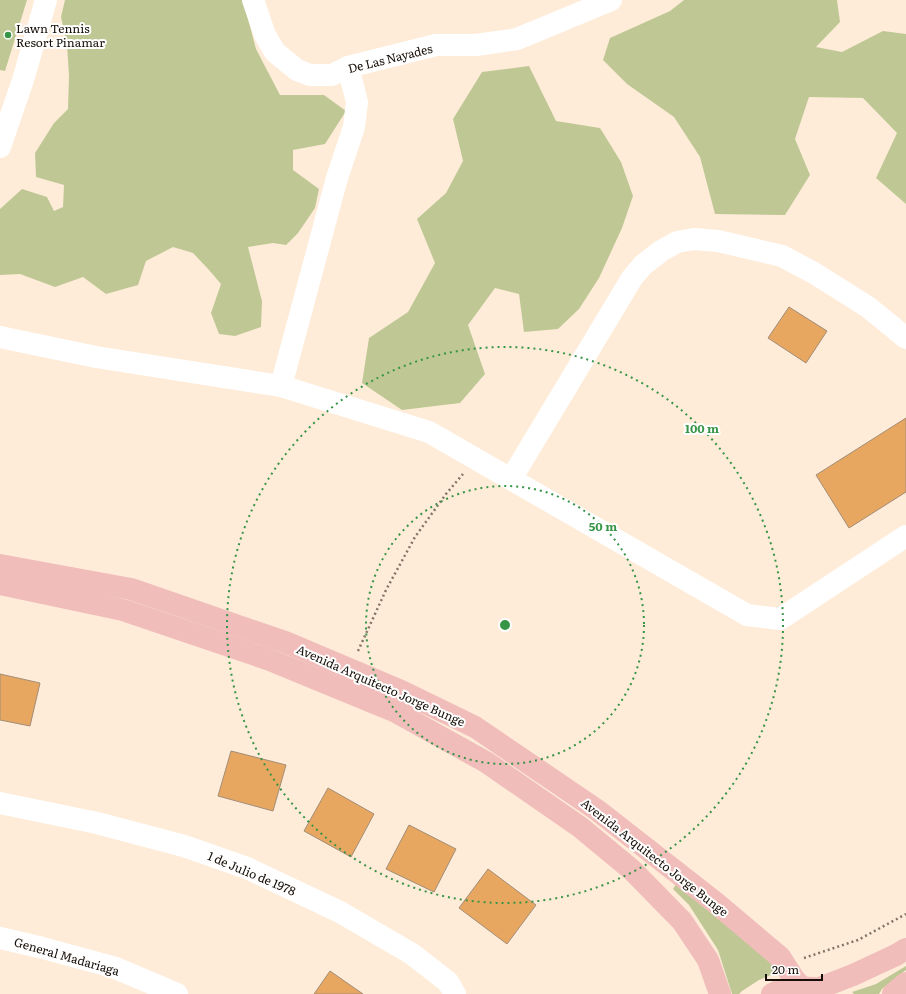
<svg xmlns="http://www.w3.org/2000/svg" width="906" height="994" font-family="Literata,serif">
<rect width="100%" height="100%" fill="#feecd9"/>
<g fill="#bfc895">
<polygon points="0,0 27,0 5,71 0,70"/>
<polygon points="65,0 243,0 256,49 280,95 324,95 346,111 325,144 293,150 293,170 319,189 315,208 298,233 286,245 273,243 248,247 262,301 261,327 235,336 219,334 211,313 221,284 209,270 193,253 173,247 146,261 138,285 106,294 83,277 55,287 20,274 0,275 0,209 22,189 47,197 54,211 63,207 64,185 36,177 35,153 54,123 68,109 69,76 67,45 61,17"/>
<polygon points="684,0 837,0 840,22 816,47 842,52 883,31 906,34 906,204 876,178 897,133 863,98 809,97 795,139 810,175 785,215 715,214 700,157 674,117 627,84 603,60 610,38 670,11"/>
<polygon points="529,66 556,121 600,128 621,162 633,196 622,228 599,278 579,309 558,329 524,332 519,294 495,288 468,325 485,374 460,403 402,410 362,383 369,338 408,312 435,263 417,219 446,193 463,161 453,119 482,72"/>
<polygon points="676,884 772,963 778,972 759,980 742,991 739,994 732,994 718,950 689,905 673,889"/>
<polygon points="906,966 906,970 882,989 879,994 854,994 852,992 876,984"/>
</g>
<g fill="#e7a760" stroke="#a28d78">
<polygon points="789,307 827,331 806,363 768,338"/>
<polygon points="906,418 906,492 849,528 816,475"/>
<polygon points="0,674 40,683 30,726 0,720"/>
<polygon points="231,751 286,765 273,811 218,796"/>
<polygon points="328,788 374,814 351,857 304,831"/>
<polygon points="409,825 456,849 434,892 386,869"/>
<polygon points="488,869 536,905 507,944 459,908"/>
<polygon points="330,971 363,994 314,994"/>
</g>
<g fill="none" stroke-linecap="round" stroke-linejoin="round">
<g stroke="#817568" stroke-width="2.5" stroke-dasharray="2 3" stroke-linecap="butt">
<polyline points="358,651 386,590 415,537 446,494 463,474"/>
<polyline points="804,958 858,940 906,914"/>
</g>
<g stroke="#fff" stroke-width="22">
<polyline points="253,0 265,35 275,52 297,70 310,75 332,75 348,67 436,45 476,45 517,39 611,0"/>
<polyline points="0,147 23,80 46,0"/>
<polyline points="0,337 96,357 281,386 429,432 747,615 780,619 906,536"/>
<polyline points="281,386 337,178 354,127 357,102 348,67"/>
<polyline points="511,479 632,278 643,265 661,251 677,242 694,239 718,241 782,256 814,273 868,307 906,338"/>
<polyline points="0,803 97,823 184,846 247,868 340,912 412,954 448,982 455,994"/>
<polyline points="0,938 39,947 113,967 177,994"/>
</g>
<g stroke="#f1bdbb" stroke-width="22">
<polyline points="0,565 131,589 285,642 401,691 475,727 597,810 716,903 780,957 794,979 802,987"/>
<polyline points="0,584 123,610 270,660 394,711 486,762 580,827 632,870 682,921 708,960 720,994"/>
<polyline points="817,989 853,975 896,955 906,949"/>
<path d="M772,994C784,987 799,987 813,988"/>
<polyline points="893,994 906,983"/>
</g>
</g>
<g fill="none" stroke="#379547" stroke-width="2" stroke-dasharray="2 4">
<circle cx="505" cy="625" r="139"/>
<circle cx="505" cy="625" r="278"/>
</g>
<circle fill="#379547" stroke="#fff" stroke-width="1.5" cx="8" cy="35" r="4"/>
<g text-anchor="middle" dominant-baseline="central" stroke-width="4" stroke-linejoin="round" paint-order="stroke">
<g font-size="12" fill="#160e07" stroke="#fff" text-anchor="start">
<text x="16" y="28">Lawn Tennis<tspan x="16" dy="14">Resort Pinamar</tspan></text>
</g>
<g font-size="12" fill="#160e07" stroke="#fff">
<text transform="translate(390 58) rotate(-14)">De Las Nayades</text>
<text transform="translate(381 685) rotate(24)">Avenida Arquitecto Jorge Bunge</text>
<text transform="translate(655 857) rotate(38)">Avenida Arquitecto Jorge Bunge</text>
<text transform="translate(252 873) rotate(23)">1 de Julio de 1978</text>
<text transform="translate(67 956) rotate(16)">General Madariaga</text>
</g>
</g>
<circle cx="505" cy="625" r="6" fill="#379547" stroke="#fff" stroke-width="2"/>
<g font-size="12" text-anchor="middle" font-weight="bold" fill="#379547" stroke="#fff" stroke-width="4" stroke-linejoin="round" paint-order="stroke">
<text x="702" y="433">100 m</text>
<text x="603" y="531">50 m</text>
</g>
<path d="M766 974v6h56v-6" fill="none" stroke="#160e07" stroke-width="2"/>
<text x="772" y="974" font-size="12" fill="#160e07" stroke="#ffffff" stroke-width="3" paint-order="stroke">20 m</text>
</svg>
